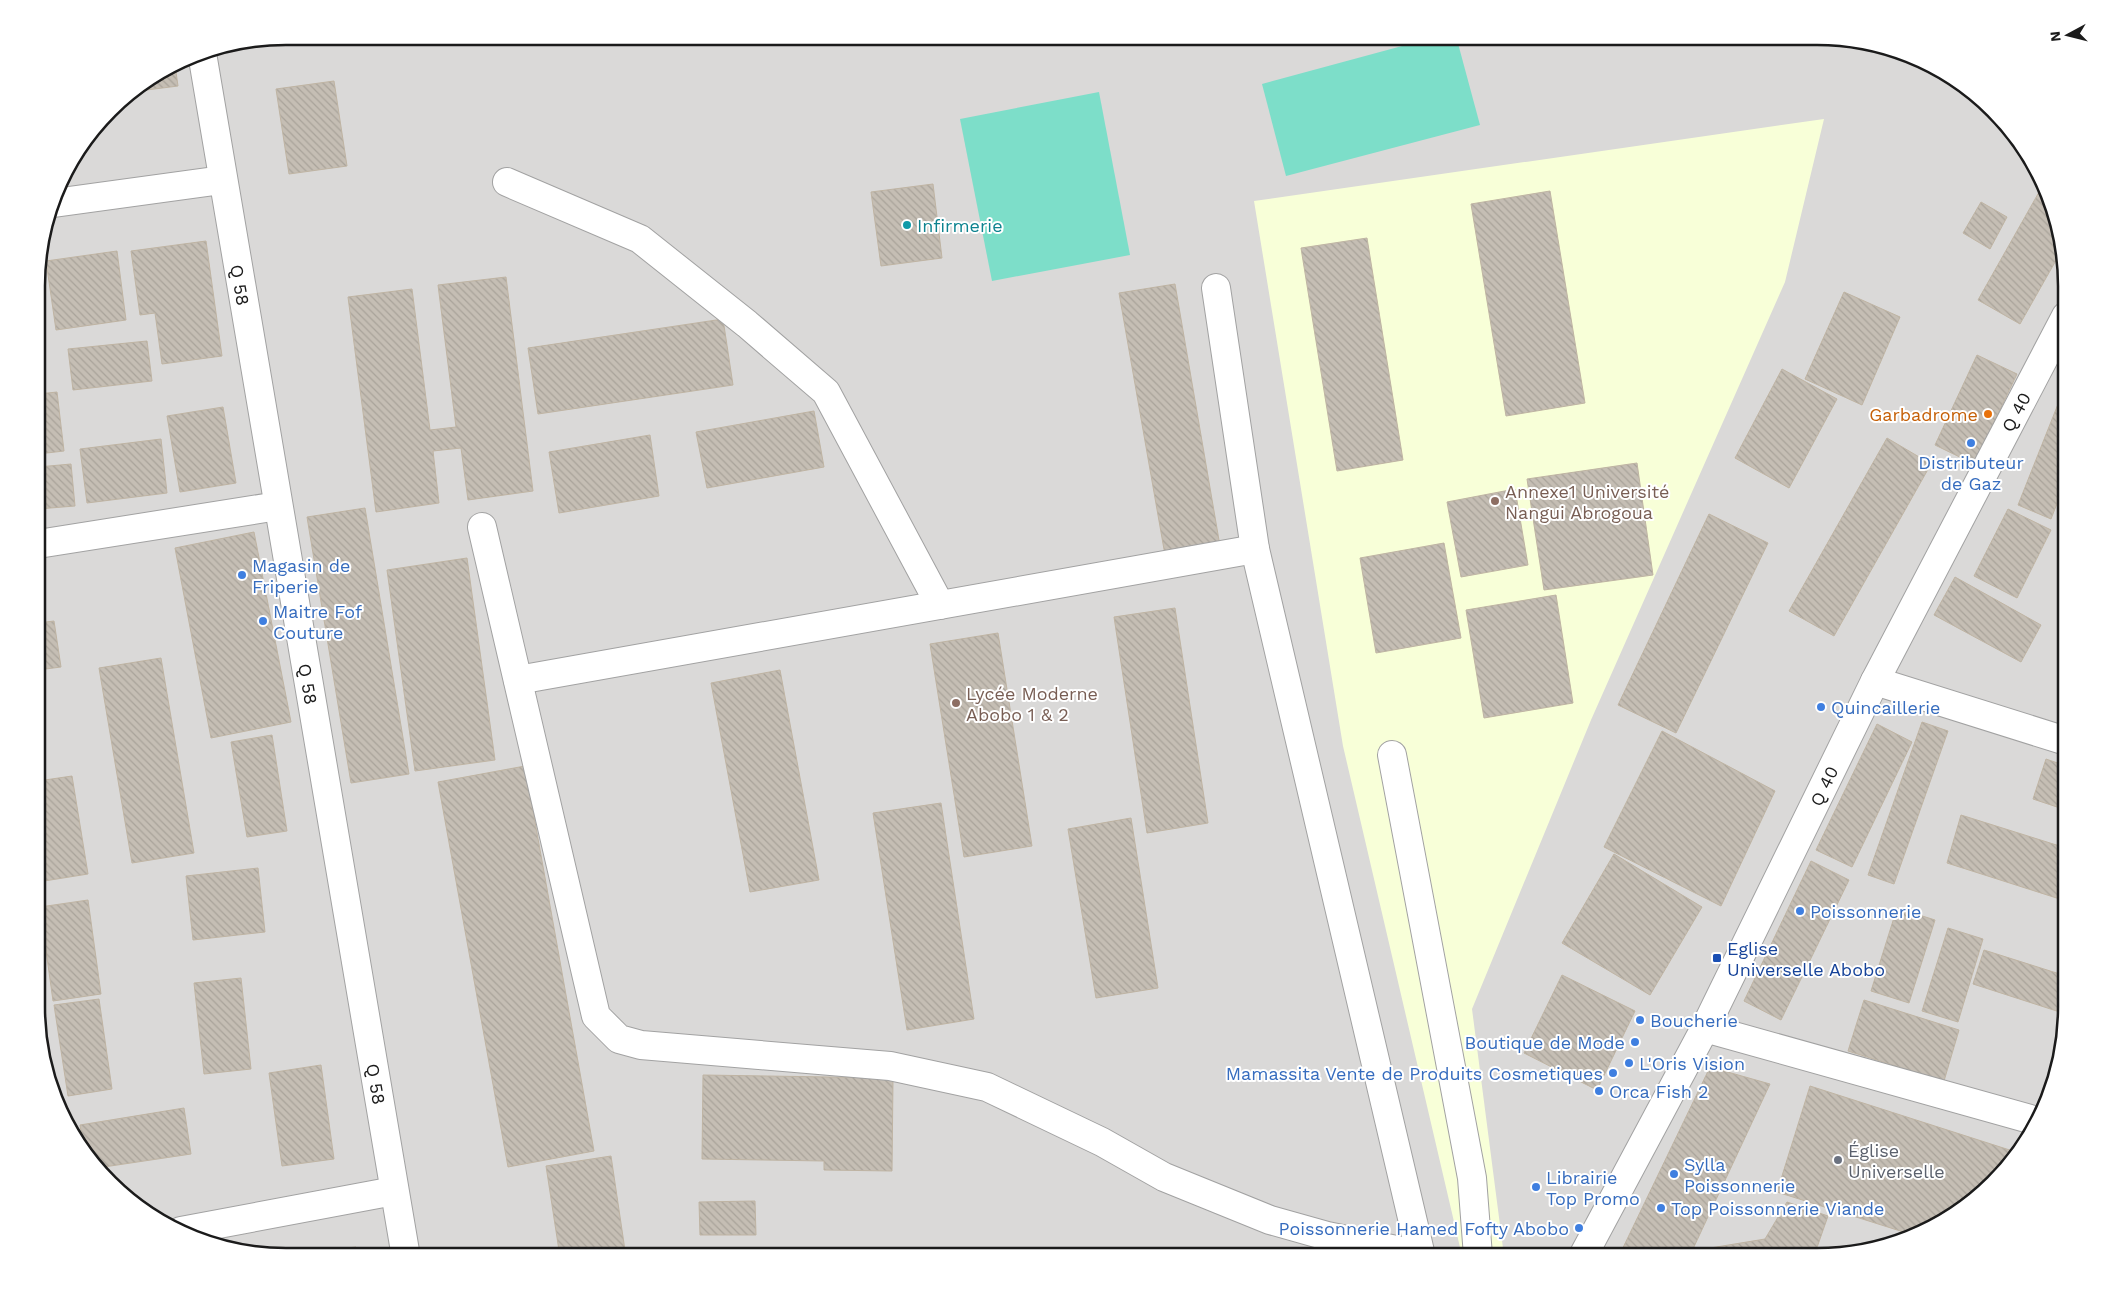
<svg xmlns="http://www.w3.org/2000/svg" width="2103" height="1293" font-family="'Work Sans',sans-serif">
<defs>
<pattern id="building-back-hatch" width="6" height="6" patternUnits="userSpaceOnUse" patternTransform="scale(1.25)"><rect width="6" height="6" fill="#c5beb4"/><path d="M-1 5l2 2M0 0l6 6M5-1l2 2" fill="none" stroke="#a9a39a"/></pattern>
</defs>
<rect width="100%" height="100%" fill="#edebe1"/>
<polygon fill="#dad9d8" points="286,36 1818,36 1882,45 1956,78 1994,109 2033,161 2058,221 2066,270 2066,1023 2054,1087 2025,1146 1994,1184 1942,1223 1882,1248 1833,1256 285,1257 206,1244 147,1215 109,1184 70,1132 38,1040 38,253 62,175 121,98 190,55"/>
<polygon fill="#f8ffd8" points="1824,119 1785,282 1591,720 1472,1009 1504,1256 1462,1256 1343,746 1254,201"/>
<g fill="#7ddec9">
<polygon points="1439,36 1456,36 1480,125 1286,176 1262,84"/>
<polygon points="1099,92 1130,255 992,281 960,119"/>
</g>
<g fill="url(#building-back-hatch)" stroke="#bfb4a3">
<polygon points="175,65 178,86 131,92"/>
<polygon points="334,81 347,166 289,174 276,89"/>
<polygon points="1964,85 1990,106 1961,91"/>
<polygon points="933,184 942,258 881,266 871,192"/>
<polygon points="2043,185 2058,221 2063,248 2020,324 1978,300"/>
<polygon points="1550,191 1585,403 1506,416 1471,204"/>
<polygon points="1981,202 2007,217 1990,249 1963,233"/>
<polygon points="1367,238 1403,460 1337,471 1301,248"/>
<polygon points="206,241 222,356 162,364 155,313 140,315 131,251"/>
<polygon points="117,251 126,320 56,330 46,261"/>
<polygon points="506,277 533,491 468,500 461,448 433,451 439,503 376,512 348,297 412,289 430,430 456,427 438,285"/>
<polygon points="1175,284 1220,546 1165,555 1119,293"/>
<polygon points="1844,292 1900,317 1862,405 1805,379"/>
<polygon points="723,319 733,385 538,414 528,348"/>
<polygon points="147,341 152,381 73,390 68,349"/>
<polygon points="1977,355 2017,374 1974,464 1935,445"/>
<polygon points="1782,369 1837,399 1789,488 1735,458"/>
<polygon points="2066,384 2066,480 2051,519 2018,505"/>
<polygon points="57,392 64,451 38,454 38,394"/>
<polygon points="223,407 236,483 180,492 167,416"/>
<polygon points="814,411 824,467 707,488 696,432"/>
<polygon points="650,435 659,496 559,513 549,452"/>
<polygon points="1887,438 1931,464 1834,636 1789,611"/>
<polygon points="161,439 167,493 87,503 80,449"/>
<polygon points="1637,463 1653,575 1544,590 1527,479"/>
<polygon points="71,464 75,506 38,509 38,467"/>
<polygon points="1515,489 1528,565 1461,577 1447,502"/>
<polygon points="365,508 409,774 351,783 307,517"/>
<polygon points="2008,509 2051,530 2017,598 1974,576"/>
<polygon points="1709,514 1768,543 1676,733 1618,705"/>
<polygon points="254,532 291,722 211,738 175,548"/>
<polygon points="1444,543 1461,638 1376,653 1360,558"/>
<polygon points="467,558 495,760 415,771 387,570"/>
<polygon points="1955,577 2041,625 2021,662 1934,615"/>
<polygon points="1556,595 1573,703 1484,718 1466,610"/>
<polygon points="1175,608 1208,823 1147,833 1114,617"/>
<polygon points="54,621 61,667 38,670 38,623"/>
<polygon points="998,633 1032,846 964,857 930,644"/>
<polygon points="161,658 194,853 132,863 99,668"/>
<polygon points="780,670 819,880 750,892 711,683"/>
<polygon points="1922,722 1948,731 1894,884 1868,875"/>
<polygon points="1877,724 1912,742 1852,867 1816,850"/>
<polygon points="1662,731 1775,791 1721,906 1604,847"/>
<polygon points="272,735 287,831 247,837 231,742"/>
<polygon points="2046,759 2066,766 2066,810 2033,799"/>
<polygon points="525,766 594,1151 508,1167 438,782"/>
<polygon points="72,776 88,874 38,882 38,781"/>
<polygon points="941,803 974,1019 907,1030 873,813"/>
<polygon points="1961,815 2066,848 2066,901 1947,863"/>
<polygon points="1131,818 1158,988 1096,998 1068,829"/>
<polygon points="1614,854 1702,907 1650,995 1562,943"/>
<polygon points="1811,861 1849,880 1781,1020 1744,1001"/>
<polygon points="258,868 265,932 193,940 186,876"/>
<polygon points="88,900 101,994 53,1001 40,907"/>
<polygon points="1897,908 1935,920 1909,1003 1871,991"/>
<polygon points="1948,928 1983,939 1958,1022 1922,1011"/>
<polygon points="1984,950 2066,976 2066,1014 1973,984"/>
<polygon points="1562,975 1635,1011 1597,1090 1524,1053"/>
<polygon points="241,978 251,1069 204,1074 194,983"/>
<polygon points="99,999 112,1089 68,1096 54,1005"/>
<polygon points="1864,1000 1959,1030 1944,1081 1848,1051"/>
<polygon points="321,1065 334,1159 282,1166 269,1073"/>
<polygon points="1710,1067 1770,1084 1692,1251 1765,1239 1787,1202 1828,1216 1814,1256 1619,1256"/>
<polygon points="703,1075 893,1078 892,1171 824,1170 824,1161 702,1159"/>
<polygon points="1810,1086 2019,1153 1994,1184 1942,1223 1913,1235 1777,1192"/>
<polygon points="184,1108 191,1154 97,1168 84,1151 80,1125"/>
<polygon points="611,1156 626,1257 560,1257 546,1166"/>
<polygon points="755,1201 756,1235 700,1235 699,1202"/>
<polygon points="356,1247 358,1257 338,1257 337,1249"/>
<polygon points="329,1252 330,1257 291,1257"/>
</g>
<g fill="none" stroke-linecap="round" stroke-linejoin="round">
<g stroke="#a2a2a2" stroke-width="30">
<g id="minor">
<polyline points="202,53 406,1257"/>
<polyline points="507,182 640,239 747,324 826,392 940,605"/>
<polyline points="54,203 222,180"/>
<polyline points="1216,288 1255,549 1421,1256"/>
<polyline points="482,527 596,1016 619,1039 641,1045 890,1066 987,1087 1102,1142 1164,1177 1270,1220 1327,1236 1421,1255"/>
<polyline points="38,544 278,506"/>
<polyline points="518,680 1255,549"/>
<polyline points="1875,681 2066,741"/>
<polyline points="1392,755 1472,1178 1478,1256"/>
<polyline points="1705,1028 2037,1121"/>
<polyline points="181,1231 394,1191"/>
<polyline points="1583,1256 1705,1028 1875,681 2066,316"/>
</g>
</g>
<use href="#minor" stroke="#fff" stroke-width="28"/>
</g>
<circle fill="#0f9aa8" stroke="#fff" stroke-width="2" cx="907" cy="225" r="5"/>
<circle fill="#e8710a" stroke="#fff" stroke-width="2" cx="1988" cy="414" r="5"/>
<g fill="#3f7fe0" stroke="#fff" stroke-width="2">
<circle cx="1971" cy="443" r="5"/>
<circle cx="242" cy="575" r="5"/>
<circle cx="263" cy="621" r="5"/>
<circle cx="1821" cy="707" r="5"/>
<circle cx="1800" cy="911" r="5"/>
<circle cx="1640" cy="1020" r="5"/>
<circle cx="1635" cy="1042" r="5"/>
<circle cx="1629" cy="1063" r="5"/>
<circle cx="1613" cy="1073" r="5"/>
<circle cx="1599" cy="1091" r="5"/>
<circle cx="1674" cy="1174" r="5"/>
<circle cx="1536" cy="1187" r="5"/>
<circle cx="1661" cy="1208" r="5"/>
<circle cx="1579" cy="1228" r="5"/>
</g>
<g fill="#8d6e63" stroke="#fff" stroke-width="2">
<circle cx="1495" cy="501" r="5"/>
<circle cx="956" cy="703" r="5"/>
</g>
<rect fill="#1a4fb4" stroke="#fff" stroke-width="2" x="1712" y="953" width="10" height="10" rx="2.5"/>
<circle fill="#6b7280" stroke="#fff" stroke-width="2" cx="1838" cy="1160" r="5"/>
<g text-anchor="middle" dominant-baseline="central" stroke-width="4" stroke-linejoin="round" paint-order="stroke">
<g font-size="18" fill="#0d838f" stroke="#fff" text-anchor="start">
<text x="917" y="225">Infirmerie</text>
</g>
<g font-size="18" fill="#1b1b1b" stroke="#fff">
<text transform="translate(240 285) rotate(80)">Q 58</text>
<text transform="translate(2016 412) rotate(-62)">Q 40</text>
<text transform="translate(308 684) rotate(80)">Q 58</text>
<text transform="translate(1824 786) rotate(-64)">Q 40</text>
<text transform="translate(376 1084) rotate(80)">Q 58</text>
</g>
<g font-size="18" fill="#c56008" stroke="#fff" text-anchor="end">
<text x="1978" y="414">Garbadrome</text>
</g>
<g font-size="18" fill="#366cbe" stroke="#fff" text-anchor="start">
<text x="1971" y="462" text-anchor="middle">Distributeur<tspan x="1971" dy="21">de Gaz</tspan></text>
<text x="252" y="565">Magasin de<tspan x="252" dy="21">Friperie</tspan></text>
<text x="273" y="611">Maitre Fof<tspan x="273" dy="21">Couture</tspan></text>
<text x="1831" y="707">Quincaillerie</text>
<text x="1810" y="911">Poissonnerie</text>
<text x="1650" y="1020">Boucherie</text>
<text x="1625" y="1042" text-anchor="end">Boutique de Mode</text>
<text x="1639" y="1063">L'Oris Vision</text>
<text x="1603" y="1073" text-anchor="end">Mamassita Vente de Produits Cosmetiques</text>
<text x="1609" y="1091">Orca Fish 2</text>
<text x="1684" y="1164">Sylla<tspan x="1684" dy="21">Poissonnerie</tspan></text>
<text x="1546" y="1177">Librairie<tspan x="1546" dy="21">Top Promo</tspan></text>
<text x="1671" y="1208">Top Poissonnerie Viande</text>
<text x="1569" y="1228" text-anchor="end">Poissonnerie Hamed Fofty Abobo</text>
</g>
<g font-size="18" fill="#785e54" stroke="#fff" text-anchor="start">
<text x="1505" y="491">Annexe1 Université<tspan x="1505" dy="21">Nangui Abrogoua</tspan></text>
<text x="966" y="693">Lycée Moderne<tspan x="966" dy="21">Abobo 1 &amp; 2</tspan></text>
</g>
<g font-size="18" fill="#164399" stroke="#fff" text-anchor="start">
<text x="1727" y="948">Eglise<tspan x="1727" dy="21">Universelle Abobo</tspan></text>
</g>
<g font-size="18" fill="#5b616d" stroke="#fff" text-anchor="start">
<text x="1848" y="1150">Église<tspan x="1848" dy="21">Universelle</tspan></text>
</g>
</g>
<path d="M0 0H2103V1293H0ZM286 45H1817A241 241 0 0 1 2058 286V1007A241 241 0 0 1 1817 1248H286A241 241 0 0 1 45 1007V286A241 241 0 0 1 286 45Z" fill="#fff" fill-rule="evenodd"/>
<path fill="none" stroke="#1b1b1b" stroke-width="2.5" d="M286 45H1817A241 241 0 0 1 2058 286V1007A241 241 0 0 1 1817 1248H286A241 241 0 0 1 45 1007V286A241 241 0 0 1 286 45Z"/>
<g transform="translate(2068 35) rotate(263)" stroke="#ffffff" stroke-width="4" paint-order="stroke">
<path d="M0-4L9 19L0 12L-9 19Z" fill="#1b1b1b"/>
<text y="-8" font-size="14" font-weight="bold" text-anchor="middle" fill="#1b1b1b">N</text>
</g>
</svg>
